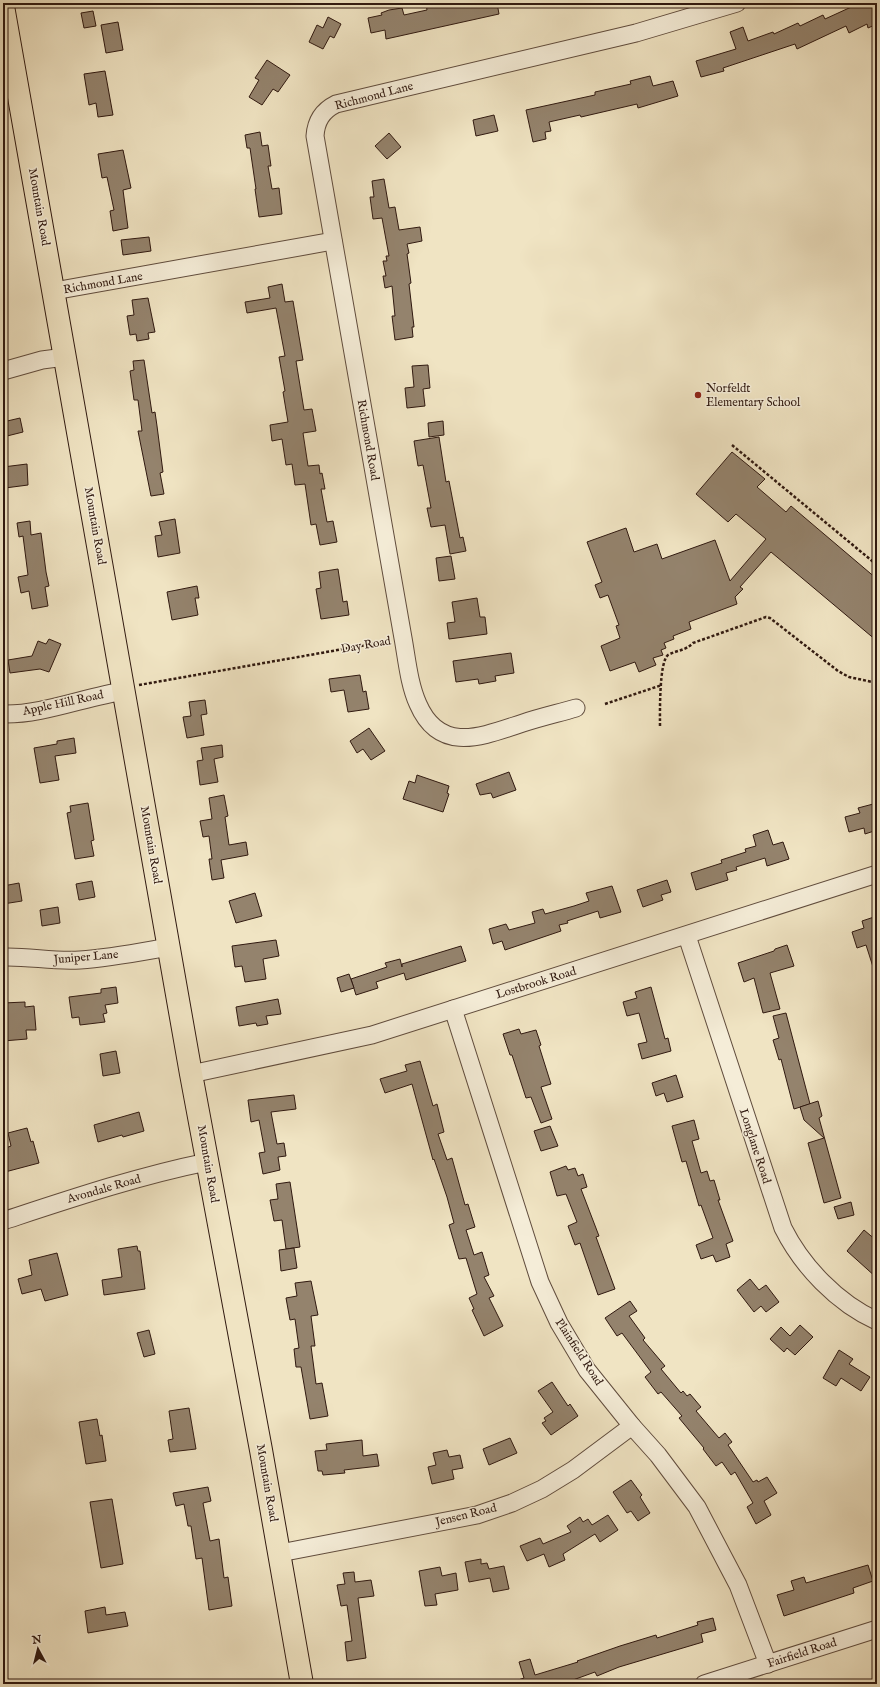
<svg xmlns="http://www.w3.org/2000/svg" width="880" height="1687" font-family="'IM FELL English',serif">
<rect width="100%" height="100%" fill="#f0e4c3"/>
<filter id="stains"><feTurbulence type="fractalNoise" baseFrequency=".005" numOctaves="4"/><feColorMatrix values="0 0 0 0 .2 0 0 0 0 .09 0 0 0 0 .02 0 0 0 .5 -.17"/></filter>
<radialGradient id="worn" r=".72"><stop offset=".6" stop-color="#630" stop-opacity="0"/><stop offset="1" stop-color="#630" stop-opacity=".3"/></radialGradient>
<g fill="#94836d" stroke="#301910">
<polygon points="426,3 439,3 439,6 455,3 497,3 499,14 386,39 385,30 371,33 368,18 382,15 381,13 389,10 402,8 404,15 427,10"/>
<polygon points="860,3 877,3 877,24 868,28 867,24 849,33 846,26 797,49 795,44 723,68 724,71 701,77 696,61 736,49 730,32 743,27 748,41 773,32 774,34 798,23 800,26 823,15 825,19"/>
<polygon points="93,11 96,26 84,28 81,13"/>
<polygon points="328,17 341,24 334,38 330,36 323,49 309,42 317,25 323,28"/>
<polygon points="118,22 123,50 106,53 101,25"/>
<polygon points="267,60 290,75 278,92 273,89 262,105 249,97 259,80 255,78"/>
<polygon points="105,71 113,115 98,117 96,103 89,105 84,74"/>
<polygon points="650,76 653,86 673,81 678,96 638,108 637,104 581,117 580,115 549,122 551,131 545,132 546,139 533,142 526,110 595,95 595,92 631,84 630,81"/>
<polygon points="494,115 498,131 476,136 473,120"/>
<polygon points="260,132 262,146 268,145 271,166 268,166 272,189 279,188 282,214 259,217 255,189 256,189 250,148 247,148 245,135"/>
<polygon points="389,133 401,147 387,159 375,146"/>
<polygon points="123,150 131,188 123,190 128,228 113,231 110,211 114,210 107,177 102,178 98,154"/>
<polygon points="384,179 389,208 395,207 399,230 420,227 422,241 407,244 409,253 407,254 411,283 409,284 414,327 412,327 413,337 395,340 392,316 395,316 392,286 385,288 383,276 386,276 383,261 387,261 386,256 389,256 382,218 373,219 370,197 374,197 372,181"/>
<polygon points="149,237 151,251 123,255 121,240"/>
<polygon points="282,284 285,302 293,301 303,360 296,361 304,410 312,409 316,431 303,433 308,466 319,465 320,474 322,473 325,489 321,489 327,522 333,521 337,542 320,545 316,524 311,525 305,484 295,485 292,464 286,465 282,439 272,441 270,425 288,422 283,392 285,391 279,357 285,356 276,308 247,313 245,302 270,298 268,287"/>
<polygon points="148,298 155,332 148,333 149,339 137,341 136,334 130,335 127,316 134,315 132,300"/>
<polygon points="144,360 152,413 155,412 157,426 163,472 160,473 164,494 151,496 138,431 142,431 138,400 134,400 130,371 134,370 133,361"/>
<polygon points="428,365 430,388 423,389 425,406 407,408 405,388 414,387 412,366"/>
<polygon points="20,418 23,432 3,437 3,422"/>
<polygon points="443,421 444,435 429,437 428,423"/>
<polygon points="439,437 446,482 449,481 460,538 463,537 466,551 450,554 445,525 431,527 427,508 431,508 423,465 418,466 414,441"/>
<polygon points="732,452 765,479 757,487 786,512 791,506 877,579 877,641 771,552 740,587 743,589 735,597 737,604 689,622 691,629 673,636 674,639 664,643 666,648 661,650 663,655 653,658 656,665 639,672 635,662 610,671 601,646 620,638 616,626 619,625 608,595 600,598 595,585 602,582 587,542 626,528 634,552 657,544 662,559 715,540 730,581 766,539 736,514 728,522 696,494"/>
<polygon points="27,464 28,485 5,488 3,467"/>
<polygon points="175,519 180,553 158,557 155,536 162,535 159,522"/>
<polygon points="30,521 31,535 41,533 46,572 49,586 45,587 48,606 32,609 29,591 21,593 18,577 28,575 23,536 19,537 17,523"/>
<polygon points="451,556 455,579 439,581 436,558"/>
<polygon points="338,569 343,602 347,601 349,615 321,619 316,589 321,588 319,572"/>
<polygon points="197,586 199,598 195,598 198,615 172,620 167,592"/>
<polygon points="477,598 480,617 485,617 487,634 449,639 447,623 455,622 452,602"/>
<polygon points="49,639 61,644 49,672 40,669 10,673 8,660 32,656 38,641 46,644"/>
<polygon points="511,653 514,673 495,676 496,681 479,684 478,679 456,682 453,661"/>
<polygon points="360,675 363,692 366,691 369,709 348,712 344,690 331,692 329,679"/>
<polygon points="205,700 207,714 201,715 204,735 187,738 183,717 191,716 189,702"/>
<polygon points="369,728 385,751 371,760 363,749 357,753 350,741"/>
<polygon points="74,738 76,753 55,756 59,780 40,783 34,748 57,744 57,741"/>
<polygon points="222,745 223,757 214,759 218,782 200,785 197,761 203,760 201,748"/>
<polygon points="509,772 516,790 493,798 491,793 480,795 476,784"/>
<polygon points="417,775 449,786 447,793 449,794 443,812 403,799 409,781 415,783"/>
<polygon points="224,795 228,816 225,817 229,845 246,842 248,855 221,860 224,878 212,880 209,859 212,859 209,836 203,837 200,821 212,819 209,798"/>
<polygon points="88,803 94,840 91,841 94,856 75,859 67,813 71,812 70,806"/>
<polygon points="877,803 877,830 865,834 864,828 849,832 845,817 860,813 858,808"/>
<polygon points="768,830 773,845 783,842 789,859 767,866 765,858 736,867 737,870 726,873 728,880 696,890 691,873 722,863 721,860 746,852 745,849 756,846 753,835"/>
<polygon points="667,880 671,892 661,895 663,900 643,907 637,890"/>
<polygon points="92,881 95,897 79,900 76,884"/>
<polygon points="19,883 22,901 3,904 3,886"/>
<polygon points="612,886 621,912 600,918 598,911 567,921 568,923 559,925 561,931 505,950 502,941 493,944 489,929 506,924 509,930 535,923 532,912 543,909 545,914 574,906 589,901 586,893"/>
<polygon points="255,893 262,916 236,923 229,901"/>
<polygon points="58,907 60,923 42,926 40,910"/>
<polygon points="877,916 877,970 874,970 866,945 857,948 852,932 864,928 862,921"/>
<polygon points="276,940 279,956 263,959 266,979 245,982 242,966 235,967 232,946"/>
<polygon points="787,945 794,966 770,973 780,1009 763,1013 754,978 744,982 738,963 774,951 775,949"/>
<polygon points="461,946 466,961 406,980 404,973 376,982 378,988 356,995 351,979 387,967 385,963 400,959 402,967 402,964"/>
<polygon points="349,974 354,988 341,992 337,978"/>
<polygon points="116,987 118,1003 105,1005 107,1013 103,1014 105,1022 80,1025 79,1017 72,1018 69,997 101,993 101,989"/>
<polygon points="651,987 665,1039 668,1038 671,1051 642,1059 638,1044 647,1042 639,1013 627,1016 623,1002 637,998 635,992"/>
<polygon points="278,999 281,1014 266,1016 268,1024 257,1026 256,1023 239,1026 236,1007"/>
<polygon points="25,1002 25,1007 34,1006 36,1030 26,1030 27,1039 3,1041 3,1003"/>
<polygon points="786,1013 810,1104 794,1109 781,1059 779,1060 773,1040 779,1038 773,1016"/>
<polygon points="519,1029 521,1034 536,1030 541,1045 539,1046 551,1084 541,1087 552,1119 541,1123 531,1097 526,1098 512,1055 510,1055 503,1034"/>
<polygon points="116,1051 120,1073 103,1076 100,1054"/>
<polygon points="420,1061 433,1106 437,1104 444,1132 438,1134 447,1160 452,1158 465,1205 468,1204 475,1227 466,1230 474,1255 482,1252 489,1275 484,1277 494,1296 489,1298 503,1326 484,1336 472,1310 474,1309 469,1298 477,1294 466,1258 459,1259 449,1225 454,1223 447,1197 434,1159 433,1160 412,1084 385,1093 380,1079 407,1071 405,1065"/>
<polygon points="676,1075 683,1097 667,1102 664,1093 656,1096 652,1083"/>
<polygon points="294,1095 296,1109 271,1112 277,1144 284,1143 286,1156 278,1157 280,1170 263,1174 259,1153 265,1152 259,1120 251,1122 248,1100"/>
<polygon points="818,1101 822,1116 819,1118 841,1198 824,1203 808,1143 824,1138 804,1120 800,1107"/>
<polygon points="139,1112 144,1131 123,1137 122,1135 98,1142 94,1125"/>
<polygon points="694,1120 699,1139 692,1141 701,1173 707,1171 710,1181 714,1180 720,1200 718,1200 733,1241 726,1244 730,1257 716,1262 713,1255 701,1259 696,1245 713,1238 701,1205 699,1206 686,1161 682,1162 672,1126"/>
<polygon points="550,1126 558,1146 541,1151 534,1131"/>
<polygon points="27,1128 31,1142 33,1141 39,1163 5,1172 3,1166 3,1149 11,1146 8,1133"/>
<polygon points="566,1166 568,1170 575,1168 578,1176 583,1174 587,1187 581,1189 599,1236 596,1237 615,1289 598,1295 580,1243 575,1245 568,1226 577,1222 566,1194 557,1196 550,1172"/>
<polygon points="290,1182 300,1247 286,1249 282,1220 274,1221 270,1200 278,1199 276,1184"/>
<polygon points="851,1202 854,1215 838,1219 834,1207"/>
<polygon points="864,1230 877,1241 877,1278 847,1251"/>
<polygon points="137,1246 138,1251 140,1251 145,1289 104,1295 102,1280 122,1277 118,1249"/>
<polygon points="294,1248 297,1268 281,1271 279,1250"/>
<polygon points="57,1253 68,1295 45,1301 41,1289 22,1294 18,1279 32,1275 29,1260"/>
<polygon points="750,1279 759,1290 766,1285 779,1302 766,1312 761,1306 754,1312 737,1290"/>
<polygon points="311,1281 318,1315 311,1316 315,1346 311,1346 316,1384 322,1383 328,1416 310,1419 301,1367 296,1367 294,1349 299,1348 295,1319 290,1320 286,1298 297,1296 295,1283"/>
<polygon points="630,1301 637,1311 629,1316 645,1338 643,1340 665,1366 661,1369 681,1393 683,1391 687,1396 690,1394 701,1407 696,1411 719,1438 725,1433 732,1442 728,1445 753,1482 757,1480 758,1482 767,1477 777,1493 764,1501 771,1515 756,1524 747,1507 753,1503 735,1472 731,1475 722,1462 716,1466 703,1449 704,1448 679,1418 682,1416 661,1392 658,1394 645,1377 651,1372 622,1333 617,1336 605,1318"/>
<polygon points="800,1325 813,1337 795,1355 787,1348 784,1352 770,1339 781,1327 790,1336"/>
<polygon points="149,1330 155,1354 144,1357 137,1333"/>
<polygon points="839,1350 853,1359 849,1364 870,1377 861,1391 841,1378 836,1386 823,1378"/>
<polygon points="552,1382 568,1406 570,1404 578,1416 551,1435 542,1423 546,1421 544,1418 553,1412 538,1391"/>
<polygon points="189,1408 196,1449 170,1452 168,1440 173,1439 169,1411"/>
<polygon points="97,1419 100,1436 102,1435 106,1461 86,1464 79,1422"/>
<polygon points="510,1438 517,1453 489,1465 483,1449"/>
<polygon points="362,1440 363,1456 377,1454 379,1466 344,1470 345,1473 323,1475 322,1471 318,1471 315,1451 327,1450 326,1444"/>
<polygon points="447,1450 449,1457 460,1455 463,1468 452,1470 454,1479 432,1484 428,1467 436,1465 433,1453"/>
<polygon points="631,1480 642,1495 640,1497 650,1513 638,1521 631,1511 627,1513 613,1492"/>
<polygon points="208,1487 211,1501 203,1503 210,1541 219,1539 224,1578 228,1577 232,1606 209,1610 202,1558 196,1559 191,1526 188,1526 184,1504 176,1506 173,1493"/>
<polygon points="112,1499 123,1564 101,1568 90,1502"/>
<polygon points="608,1515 618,1530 600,1542 595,1534 563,1554 565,1560 549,1567 544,1554 527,1561 520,1546 540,1538 543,1544 571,1532 567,1526 580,1517 583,1522 588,1519 592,1525"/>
<polygon points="481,1559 481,1564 487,1563 489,1569 504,1566 509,1589 493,1592 490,1578 469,1582 465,1562"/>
<polygon points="868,1565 873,1581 853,1588 854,1593 784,1616 777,1595 794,1590 791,1581 804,1577 806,1583"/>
<polygon points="440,1567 442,1576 456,1573 458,1590 435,1594 437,1605 425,1606 419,1571"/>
<polygon points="354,1572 355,1582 371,1580 374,1596 358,1598 366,1658 347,1661 345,1642 352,1641 347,1605 341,1606 337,1585 345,1584 343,1573"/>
<polygon points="105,1607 106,1615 125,1612 128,1626 88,1633 85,1611"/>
<polygon points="713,1618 716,1630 701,1634 703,1642 619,1667 597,1676 595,1672 562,1684 516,1684 515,1681 524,1678 519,1662 530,1659 535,1675 578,1662 577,1661 620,1646 656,1635 657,1638 698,1625 697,1622"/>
</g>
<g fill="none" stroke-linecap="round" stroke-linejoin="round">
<g stroke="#604c3d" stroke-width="19">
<g id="minor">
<polyline points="54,291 333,241"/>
<polyline points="3,371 42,360 65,357"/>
<path d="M576,708C559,713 541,717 523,723C483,736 440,755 418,704C409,684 407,660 403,638L315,136C316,121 322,111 336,104L636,33L737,3"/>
<path d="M3,714C42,715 85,697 124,691"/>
<path d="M687,936L783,1228C802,1266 837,1303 877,1321"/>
<path d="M3,957C29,956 54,962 80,960C110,958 140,952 169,947"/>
<polyline points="453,1009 540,1282 559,1323 587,1370 632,1426 658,1455 697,1507 738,1585 768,1664"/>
<polyline points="191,1074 372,1035 877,874"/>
<path d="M3,1221C70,1199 138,1176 207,1162"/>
<polyline points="280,1553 477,1515 512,1503 542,1489 573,1470 632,1426"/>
<polyline points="704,1684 877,1629"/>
</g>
</g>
<g stroke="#301910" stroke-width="24">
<polyline id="major" points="3,6 191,1074 261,1450 302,1684"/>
</g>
<g stroke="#301910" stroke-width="2.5" stroke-dasharray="3 2" stroke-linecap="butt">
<polyline points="732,445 877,565"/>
<polyline points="139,685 389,641"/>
<polyline points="605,704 662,685"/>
<path d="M660,726C660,713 659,662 668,655C677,650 685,651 693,643L766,617L770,618L838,671L849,677L877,683"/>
</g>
<use href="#minor" stroke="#f5edd8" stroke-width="17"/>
<use href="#major" stroke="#f0e4c3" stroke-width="22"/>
</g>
<circle fill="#8f2418" stroke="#f5edd8" stroke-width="1.5" cx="698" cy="395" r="4"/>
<g text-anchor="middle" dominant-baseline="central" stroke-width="3" stroke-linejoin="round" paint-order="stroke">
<g font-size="12" fill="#301910" stroke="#f5edd8">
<text transform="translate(374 96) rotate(-15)">Richmond Lane</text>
<text transform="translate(39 207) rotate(80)">Mountain Road</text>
<text transform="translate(103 283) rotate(-10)">Richmond Lane</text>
<text transform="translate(368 440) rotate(80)">Richmond Road</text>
<text transform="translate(95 526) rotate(80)">Mountain Road</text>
<text transform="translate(366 645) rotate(-10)">Day Road</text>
<text transform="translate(63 703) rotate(-12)">Apple Hill Road</text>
<text transform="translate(151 845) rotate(80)">Mountain Road</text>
<text transform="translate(86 957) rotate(-5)">Juniper Lane</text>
<text transform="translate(536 983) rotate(-17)">Lostbrook Road</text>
<text transform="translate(755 1146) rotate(72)">Longlane Road</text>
<text transform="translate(208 1164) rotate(80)">Mountain Road</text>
<text transform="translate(104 1189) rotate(-16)">Avondale Road</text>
<text transform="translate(579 1352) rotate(57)">Plainfield Road</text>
<text transform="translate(267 1483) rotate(80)">Mountain Road</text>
<text transform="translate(466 1515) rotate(-14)">Jensen Road</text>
<text transform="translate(802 1653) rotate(-18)">Fairfield Road</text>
</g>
<g font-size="12" fill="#301910" stroke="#f5edd8" text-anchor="start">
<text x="706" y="388">Norfeldt<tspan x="706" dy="14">Elementary School</tspan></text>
</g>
</g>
<rect width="880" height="1687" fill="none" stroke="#f0e4c3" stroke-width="16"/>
<rect x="4" y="4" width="872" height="1679" fill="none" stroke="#301910" stroke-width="2"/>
<rect x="8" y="8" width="864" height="1671" fill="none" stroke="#301910"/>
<g transform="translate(38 1649) rotate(353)" stroke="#f5edd8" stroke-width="3" paint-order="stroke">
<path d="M0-3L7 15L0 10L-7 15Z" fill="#301910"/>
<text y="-6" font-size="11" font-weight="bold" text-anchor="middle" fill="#301910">N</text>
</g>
<rect width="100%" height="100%" filter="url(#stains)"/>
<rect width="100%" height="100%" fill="url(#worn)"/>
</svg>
